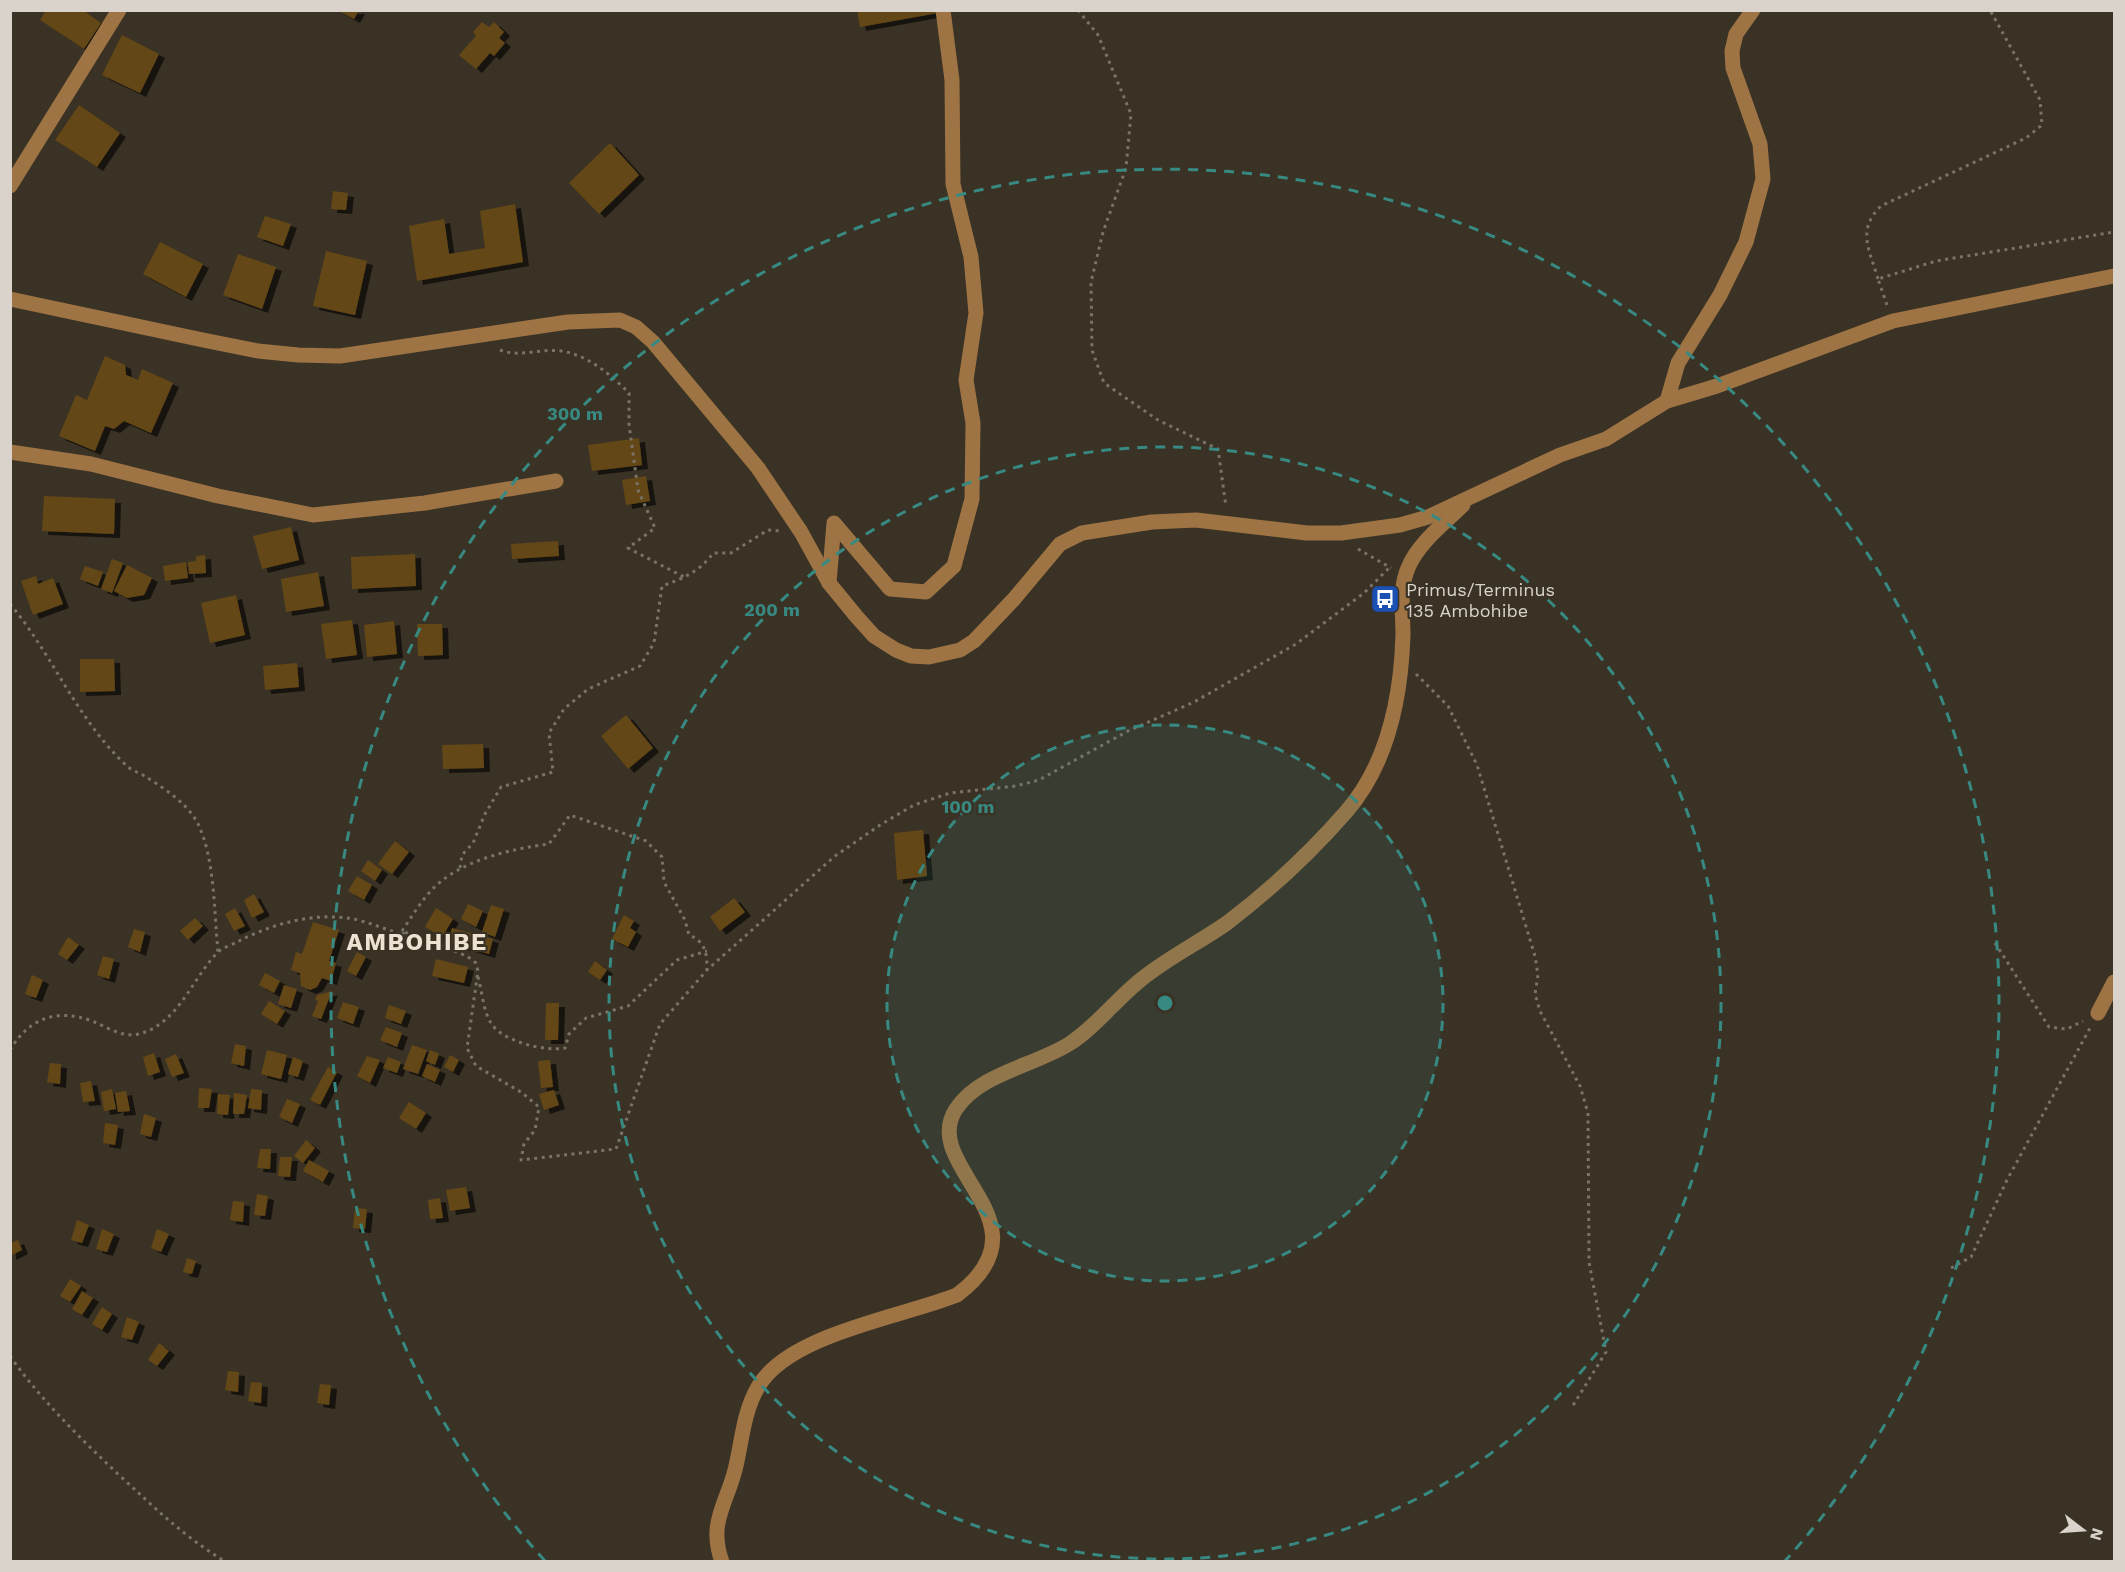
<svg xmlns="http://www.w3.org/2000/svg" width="2125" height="1572" font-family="'Work Sans',sans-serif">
<defs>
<filter id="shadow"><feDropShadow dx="6" dy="4" stdDeviation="0" flood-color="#0009"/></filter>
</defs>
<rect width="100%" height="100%" fill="#3a3225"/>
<g fill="#644715" filter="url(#shadow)">
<polygon points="46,10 83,10 101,23 84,49 40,20"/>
<polygon points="337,10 359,10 354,19"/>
<polygon points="857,10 938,10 938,13 860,27"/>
<polygon points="482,22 489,27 494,22 504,32 499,38 505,43 494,56 490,53 476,69 459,55 476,36 473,32"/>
<polygon points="122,35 159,54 140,93 102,75"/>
<polygon points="79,105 120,133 97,167 55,140"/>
<polygon points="610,143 639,175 599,214 569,183"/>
<polygon points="333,191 348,193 346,210 331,209"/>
<polygon points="515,204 523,262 417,281 409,226 444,219 449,254 485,248 480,211"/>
<polygon points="265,216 291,224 283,246 257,237"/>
<polygon points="160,242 203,264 186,297 143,274"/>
<polygon points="326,251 367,261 355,315 313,306"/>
<polygon points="238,254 276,267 262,309 223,295"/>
<polygon points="105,356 125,365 126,375 138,380 142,369 173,383 151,433 124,421 114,429 105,426 95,451 59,436 76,395 87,400"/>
<polygon points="639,438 642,465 592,471 588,445"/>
<polygon points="646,476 650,501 626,505 622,480"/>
<polygon points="44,496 115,499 114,534 42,531"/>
<polygon points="291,527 299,560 262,569 253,536"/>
<polygon points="558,541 559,556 512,559 511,544"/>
<polygon points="415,554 416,586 352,589 351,557"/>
<polygon points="205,555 206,573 189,574 188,562 196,561 196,556"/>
<polygon points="112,559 123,563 112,593 101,589"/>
<polygon points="186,562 188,578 165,581 163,566"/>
<polygon points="127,565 152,578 144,595 127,598 114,591"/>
<polygon points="85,566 103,572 98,586 80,579"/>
<polygon points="318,572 324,606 286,612 281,579"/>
<polygon points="36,576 38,584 53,578 63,604 33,615 21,581"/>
<polygon points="236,595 245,635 210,643 201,603"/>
<polygon points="352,620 357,655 326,659 321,624"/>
<polygon points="394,621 397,654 367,657 364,625"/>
<polygon points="417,624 442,624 443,655 418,656"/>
<polygon points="80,659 114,659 115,691 80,692"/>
<polygon points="297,663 299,687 265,690 263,666"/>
<polygon points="626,715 653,748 628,769 601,736"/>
<polygon points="483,744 484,768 443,769 442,745"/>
<polygon points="923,830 927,876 897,880 894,833"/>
<polygon points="395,841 409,852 392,874 378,864"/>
<polygon points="368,860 382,870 375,881 361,871"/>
<polygon points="357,876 372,885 364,900 348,891"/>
<polygon points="254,894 264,912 252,918 244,900"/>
<polygon points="734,898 745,912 720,931 710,917"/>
<polygon points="468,904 483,911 476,927 461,919"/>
<polygon points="491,905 504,909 495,937 482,932"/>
<polygon points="235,908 245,926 234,931 225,914"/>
<polygon points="436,908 453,919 442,937 425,927"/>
<polygon points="624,915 634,921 630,928 636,932 628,947 612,939"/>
<polygon points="195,918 203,926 188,940 180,931"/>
<polygon points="313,922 339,930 329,961 336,963 331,981 322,978 317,987 310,990 301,986 300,973 291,970 296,952 302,954"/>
<polygon points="452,928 493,939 489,954 448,942"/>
<polygon points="134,929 145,932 140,952 128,947"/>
<polygon points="68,937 79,945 67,960 58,954"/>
<polygon points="357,952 366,957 356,976 347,971"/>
<polygon points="103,956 114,959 109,979 97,975"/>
<polygon points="436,959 468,967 464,983 432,976"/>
<polygon points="595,961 607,970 600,980 588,972"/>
<polygon points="265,973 280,981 274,993 259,985"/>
<polygon points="32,975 43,980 36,998 25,994"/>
<polygon points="284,985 297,989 291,1008 278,1004"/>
<polygon points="332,991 321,1019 312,1016 318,1001 315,1000 317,995"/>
<polygon points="269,1001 285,1011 277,1024 261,1014"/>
<polygon points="343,1002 359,1007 353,1024 337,1018"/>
<polygon points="546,1003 559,1003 558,1040 545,1040"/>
<polygon points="389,1005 406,1011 401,1024 385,1018"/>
<polygon points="386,1027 402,1033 397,1047 380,1040"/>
<polygon points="235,1044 246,1046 244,1066 231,1063"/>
<polygon points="412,1045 427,1050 418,1074 403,1069"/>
<polygon points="267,1050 287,1055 281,1079 261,1074"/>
<polygon points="430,1050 439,1054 435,1065 426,1061"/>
<polygon points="154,1053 160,1072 148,1076 143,1057"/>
<polygon points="176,1054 184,1073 172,1077 165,1059"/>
<polygon points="450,1055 459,1060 453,1072 444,1067"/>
<polygon points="367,1056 380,1060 370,1083 357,1076"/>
<polygon points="293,1057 303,1061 298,1077 288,1074"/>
<polygon points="388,1057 401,1062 397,1073 383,1068"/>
<polygon points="550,1060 553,1087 541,1088 538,1061"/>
<polygon points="50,1063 61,1064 60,1084 47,1082"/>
<polygon points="427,1064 440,1070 435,1082 422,1076"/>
<polygon points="328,1067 337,1072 320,1105 310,1100"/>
<polygon points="91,1081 95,1101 83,1102 80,1083"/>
<polygon points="199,1088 212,1089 209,1108 198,1108"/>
<polygon points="112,1089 116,1109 104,1111 101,1092"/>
<polygon points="251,1089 262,1090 261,1110 248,1108"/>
<polygon points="554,1090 559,1105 544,1110 539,1094"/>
<polygon points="126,1091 130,1111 118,1112 115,1093"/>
<polygon points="234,1093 247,1095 244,1114 233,1114"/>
<polygon points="218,1094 230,1095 228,1115 217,1114"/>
<polygon points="287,1099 300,1104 292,1123 279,1117"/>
<polygon points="409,1102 426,1113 416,1129 399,1118"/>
<polygon points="144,1114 156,1118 151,1137 140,1134"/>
<polygon points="105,1123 118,1125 115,1145 103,1143"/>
<polygon points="306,1140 315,1148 303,1163 294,1156"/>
<polygon points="260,1149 271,1149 270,1169 257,1168"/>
<polygon points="280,1157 292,1157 290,1177 278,1176"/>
<polygon points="309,1160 329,1171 323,1182 303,1171"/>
<polygon points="466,1187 470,1208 450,1211 446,1190"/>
<polygon points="257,1194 268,1196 265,1216 254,1215"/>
<polygon points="440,1198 443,1218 430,1219 428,1200"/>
<polygon points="233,1201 244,1202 243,1222 230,1220"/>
<polygon points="355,1208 367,1209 365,1229 353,1228"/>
<polygon points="77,1220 89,1225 82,1243 71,1240"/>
<polygon points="102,1229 114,1234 107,1252 96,1249"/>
<polygon points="157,1229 169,1234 161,1252 151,1248"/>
<polygon points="18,1240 22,1250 10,1256 10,1243"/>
<polygon points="187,1258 196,1261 192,1274 183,1272"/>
<polygon points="70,1279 81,1286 70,1302 60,1296"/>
<polygon points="82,1291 93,1298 82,1315 72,1309"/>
<polygon points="102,1307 112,1314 102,1330 92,1324"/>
<polygon points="127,1317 139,1322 132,1340 121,1337"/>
<polygon points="159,1343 169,1351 157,1366 148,1360"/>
<polygon points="228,1371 239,1372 238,1392 225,1390"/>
<polygon points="251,1382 262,1383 261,1403 248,1401"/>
<polygon points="320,1384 331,1385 329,1405 317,1403"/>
</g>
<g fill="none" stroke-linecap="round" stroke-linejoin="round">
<g stroke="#7a7368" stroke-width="3" stroke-dasharray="3 4.5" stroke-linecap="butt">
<polyline points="1078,10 1098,35 1131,114 1126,168 1103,232 1091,282 1092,350 1104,383 1158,420 1218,449 1226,507"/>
<path d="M1878,279C1870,251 1856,230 1881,206L2026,138L2042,125L2040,100L1990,10"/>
<polyline points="1887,305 1878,279 1936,261 2114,232"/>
<path d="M500,350C520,358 540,348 561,351C588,355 611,375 629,393V424L638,490L655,528L628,548L684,577"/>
<polyline points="1358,549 1391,568"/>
<path d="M10,604C53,655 77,720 127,766C131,770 137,772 143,775C162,787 186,802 197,822C215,856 214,913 218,952"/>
<polyline points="1416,674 1448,706 1477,765 1535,956 1538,975 1535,994 1540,1011 1580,1086 1588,1113 1589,1262 1606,1352 1572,1407"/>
<path d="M460,868L462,855L473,843L485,814L501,787L553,772L549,733L564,709L588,689L640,666L654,643L662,586C682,579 701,571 713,553H731L768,530L781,531"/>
<path d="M402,931C411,918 419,904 429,893C456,861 510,849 549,844L570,815L646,841L662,857L664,882L685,920L689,935C706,942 707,954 707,970"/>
<polyline points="1995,943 2049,1027 2067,1029 2083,1021"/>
<path d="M478,977C482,990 483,1011 491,1023C501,1041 545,1052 565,1048L569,1034L586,1018L628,1006L677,960L707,951"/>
<path d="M10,1050C29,1018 57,1008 92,1021C107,1027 122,1038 139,1034C178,1024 192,979 217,953C222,948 231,945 237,942C270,925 309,913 347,918C365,920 386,930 404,935L402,931L467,956L476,963L478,971L467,1048L476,1066L521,1092L539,1107L535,1130L524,1144L521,1160L616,1149L660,1024L707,970L835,856L880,825L914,805L950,793L1016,786L1039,780L1128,731L1194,702L1296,644L1364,593L1390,567"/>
<polyline points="1951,1268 1971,1257 2007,1180 2090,1028"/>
<path d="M10,1356C41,1400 79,1437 119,1475C155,1508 183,1536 226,1562"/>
</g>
<g stroke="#9e7444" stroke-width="15">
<polyline points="10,186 119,10"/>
<polyline points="10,299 203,340 258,351 298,355 340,356 568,322 620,320 636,327 653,342 758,468 801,532 829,583 856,616 874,636 896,650 911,656 929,657 960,650 974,641 1014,599 1060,544 1082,533 1152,522 1196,520 1307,533 1341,533 1400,525 1428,517 1560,455 1606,439 1667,401 1717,386 1893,321 2114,276"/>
<polyline points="1667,401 1678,363 1720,295 1746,242 1763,179 1760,144 1733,68 1732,51 1736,34 1753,10"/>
<polyline points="10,452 91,464 218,496 313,515 425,503 556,481"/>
<polyline points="829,583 834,523 890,589 926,592 954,566 972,499 973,423 966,380 976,313 971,257 953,184 952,80 943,10"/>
<polyline points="2098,1013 2114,982"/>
<path d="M722,1562C708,1523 726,1505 735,1470C742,1442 743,1413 758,1387C788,1334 902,1317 957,1295C1054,1222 918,1167 956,1109C980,1073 1034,1066 1069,1044C1097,1026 1117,998 1143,978C1169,957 1200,942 1227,923C1269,891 1311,852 1346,812C1388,764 1401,698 1403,635C1403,613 1399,589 1408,568C1418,543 1444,524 1463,505"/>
</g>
</g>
<circle cx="1165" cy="1003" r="278" fill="#378981" fill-opacity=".12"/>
<g fill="none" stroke="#378981" stroke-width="3" stroke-dasharray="10 8">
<circle cx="1165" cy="1003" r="278"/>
<circle cx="1165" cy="1003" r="556"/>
<path d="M545 1561A834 834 0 1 1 1785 1561"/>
</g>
<defs>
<g id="bus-square" transform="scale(1.5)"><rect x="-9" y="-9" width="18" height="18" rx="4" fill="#1a4fb4" stroke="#3a3225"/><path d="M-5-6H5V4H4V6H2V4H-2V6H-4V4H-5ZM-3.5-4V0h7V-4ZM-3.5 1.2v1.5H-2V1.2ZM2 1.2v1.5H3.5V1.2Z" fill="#fff"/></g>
</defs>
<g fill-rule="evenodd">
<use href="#bus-square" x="1385" y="599"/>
</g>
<g text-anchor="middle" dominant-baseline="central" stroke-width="4.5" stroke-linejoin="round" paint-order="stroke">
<g font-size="18" fill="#d9d3cb" stroke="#3a3225" text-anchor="start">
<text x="1406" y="589">Primus/Terminus<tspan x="1406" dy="21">135 Ambohibe</tspan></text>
</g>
<g font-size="24" font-weight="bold" letter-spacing="1.5" fill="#eee3d3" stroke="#3a3225">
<text x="417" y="942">AMBOHIBE</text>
</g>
</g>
<circle cx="1165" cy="1003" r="9" fill="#378981" stroke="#3a3225" stroke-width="3"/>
<g font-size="18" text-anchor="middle" font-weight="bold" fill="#378981" stroke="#3a3225" stroke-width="4.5" stroke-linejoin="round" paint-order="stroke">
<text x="575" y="420">300 m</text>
<text x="772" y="616">200 m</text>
<text x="968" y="813">100 m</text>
</g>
<rect width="2125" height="1572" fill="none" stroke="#d9d3cb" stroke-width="24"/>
<g transform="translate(2083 1530) rotate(107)" stroke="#3a3225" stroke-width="4.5" paint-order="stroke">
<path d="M0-4.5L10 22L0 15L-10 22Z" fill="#d9d3cb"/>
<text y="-9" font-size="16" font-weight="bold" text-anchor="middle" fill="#d9d3cb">N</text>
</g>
</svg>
